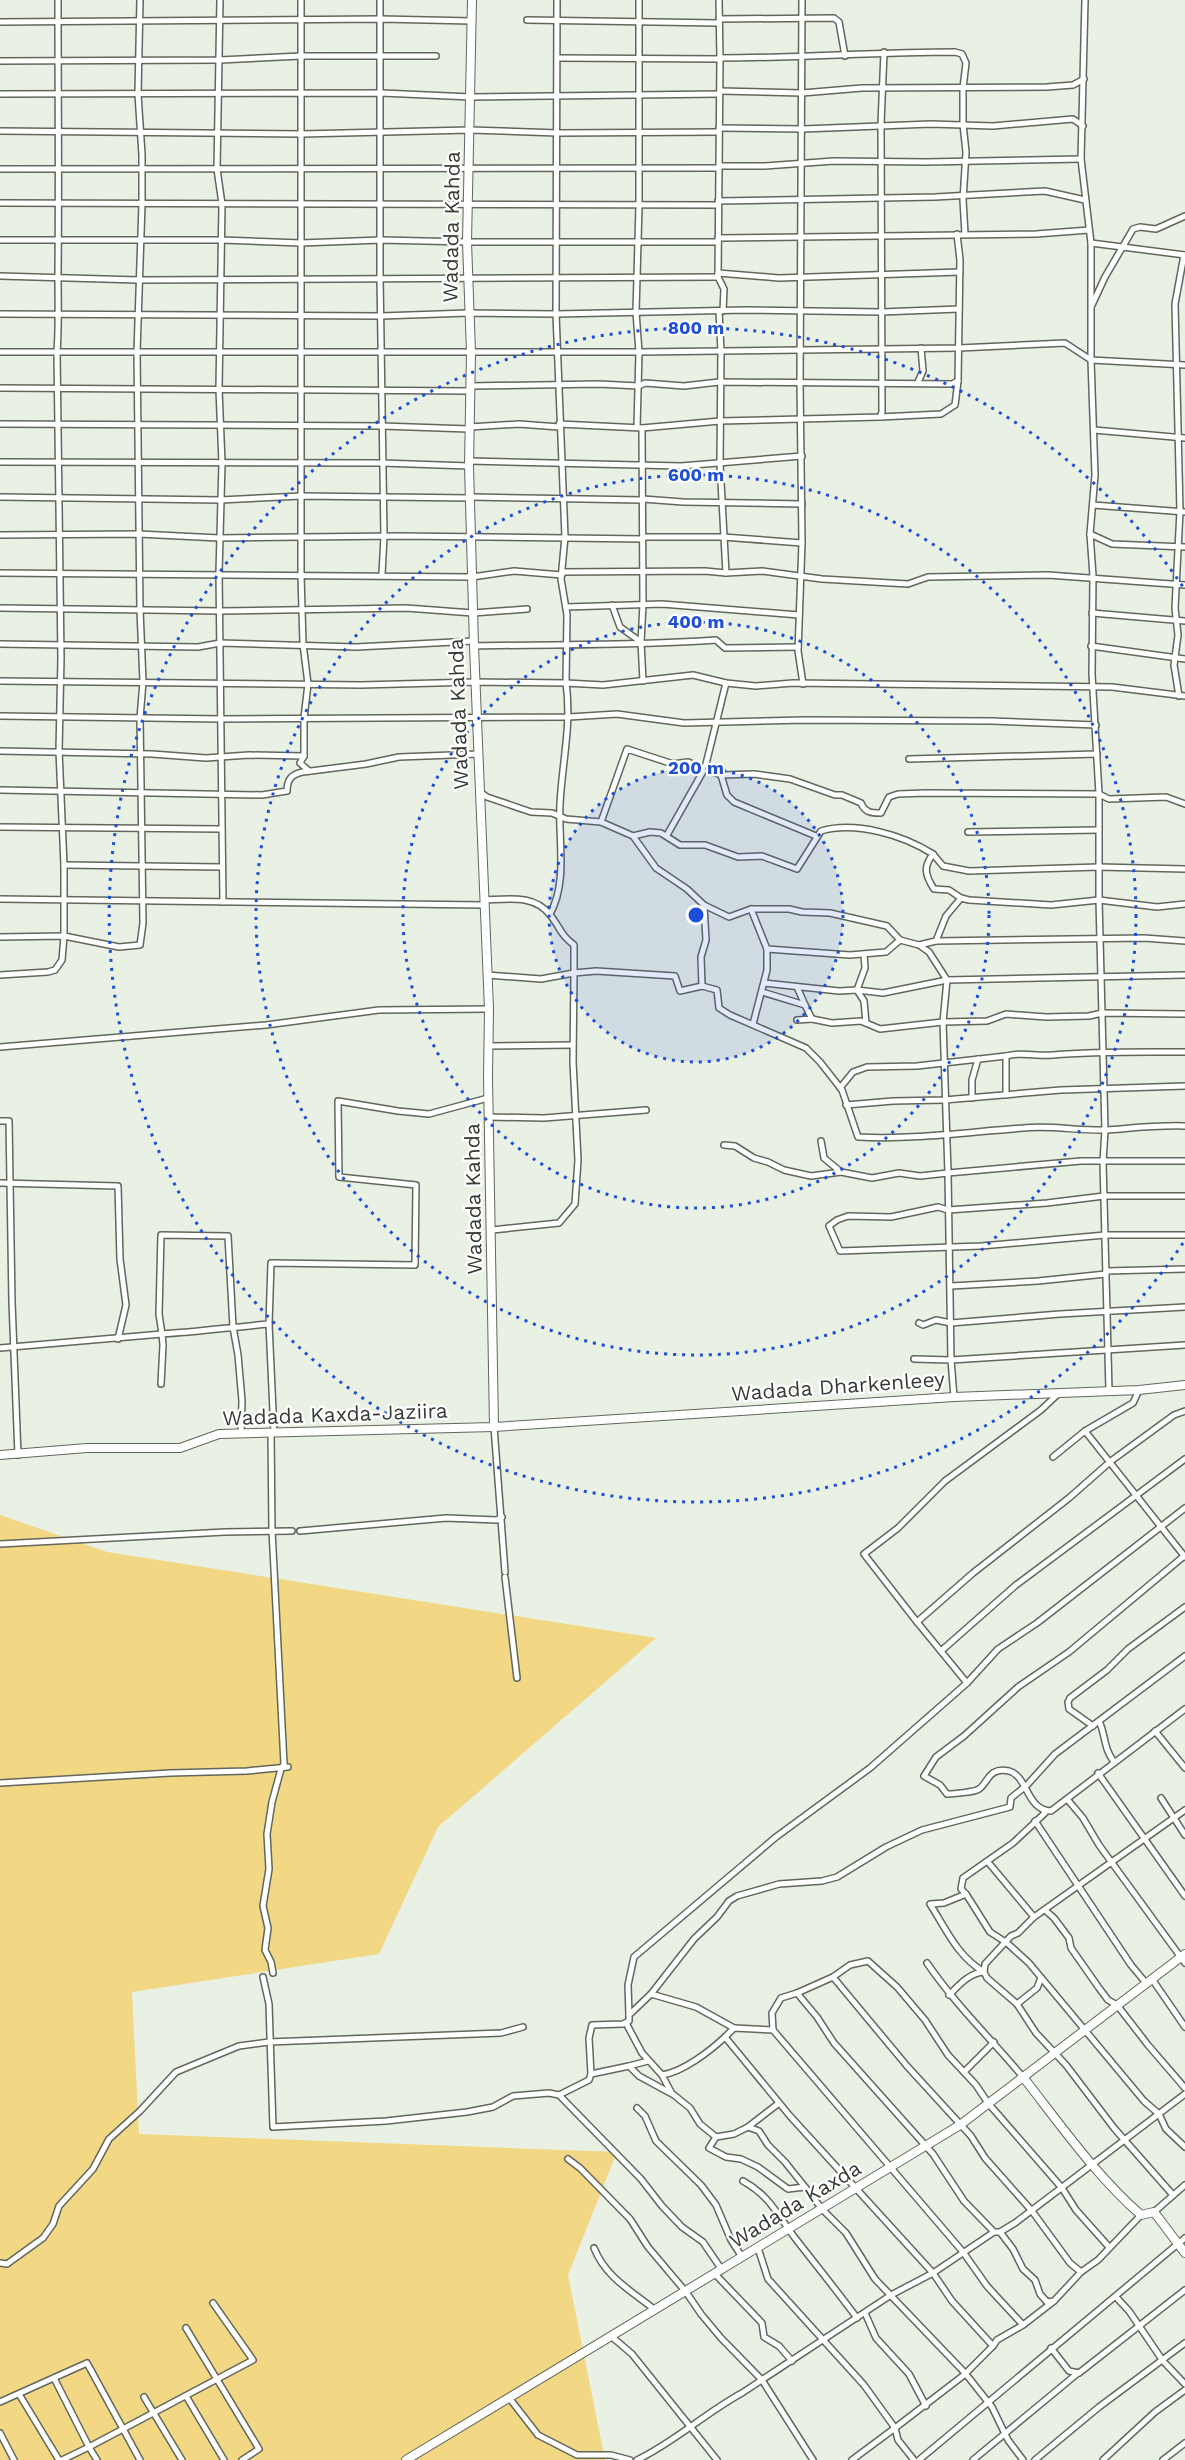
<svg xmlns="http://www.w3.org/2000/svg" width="1185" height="2460" font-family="'Work Sans',sans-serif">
<rect width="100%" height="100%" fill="#e9f0e4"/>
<polygon fill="#f2d884" points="0,1515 107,1552 656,1638 438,1827 379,1954 132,1992 139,2134 617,2152 568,2275 605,2460 0,2460"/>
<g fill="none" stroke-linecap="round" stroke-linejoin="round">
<g stroke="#61675c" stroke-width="8">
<g id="street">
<polyline points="220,0 217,169 222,204 219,389 222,463 219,573 223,902"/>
<polyline points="301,0 301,575 303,644 308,684 304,718 304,756"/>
<polyline points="380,0 380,277 384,536 382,574"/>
<polyline points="719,0 720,59"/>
<polyline points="802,0 800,382 802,543 798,651 803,684"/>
<polyline points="1085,0 1081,159 1091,243 1091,360 1095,475 1090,534 1093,576 1092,674 1099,794 1099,900 1105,1130 1103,1162 1109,1391"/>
<polyline points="719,19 834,18 839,22 845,56"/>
<polyline points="527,20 718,23"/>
<polyline points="0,22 381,19 472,21"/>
<path d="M558,58L720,59C719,132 719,204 718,277L724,289L723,311"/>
<path d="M720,58C798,58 877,52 955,52L962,54L966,63L963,88V124L966,152L963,200L965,234"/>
<polyline points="0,61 220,60 301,56 436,56"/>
<polyline points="720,91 802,93 862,88 1047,87 1073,85 1084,79"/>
<polyline points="0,94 382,93 471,97 719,94"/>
<polyline points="719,128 803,129 931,124 993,126 1073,119 1083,126"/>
<polyline points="0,131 301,134 470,130 558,133 718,132"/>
<polyline points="721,166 765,166 834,161 926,162 1081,159"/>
<polyline points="0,169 719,168"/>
<polyline points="718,201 935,197 1045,191 1085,200"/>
<polyline points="0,203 718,205"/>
<polyline points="718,238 1036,234 1089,230"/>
<polyline points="0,240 221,240 301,243 381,240 467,242 718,242"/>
<polyline points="1091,243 1185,255"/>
<polyline points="718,273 779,278 960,272"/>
<polyline points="0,276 138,280 718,277"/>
<polyline points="1092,305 1105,277 1133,229 1140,227 1156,229 1185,216"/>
<polyline points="719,311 721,351 720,464 726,573"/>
<polyline points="0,314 381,316 468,313 556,314 745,310 881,312 959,309"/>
<polyline points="0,352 639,352 959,348 1065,343 1091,360 1185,365"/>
<polyline points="918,382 923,371 921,348"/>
<polyline points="470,386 598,384 639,386 645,383 684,386 719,382 952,384 958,381"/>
<polyline points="0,388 470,391"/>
<polyline points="880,417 941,414 955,405 958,381 960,260 957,234"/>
<polyline points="0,424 382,426 469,429"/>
<polyline points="559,424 642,428 720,421 880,417 882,412 881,124 884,52"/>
<polyline points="469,427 519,424 559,427"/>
<polyline points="637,427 639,352 636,312 639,206 639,0"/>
<polyline points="1094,430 1185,438"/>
<polyline points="470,461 681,466 802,456"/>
<polyline points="0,462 382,463 469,466"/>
<polyline points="0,497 220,500 301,496 471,498"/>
<polyline points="471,497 643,500"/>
<polyline points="643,499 683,502 802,504"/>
<polyline points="1093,505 1185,512"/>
<polyline points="1090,534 1112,544 1185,547"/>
<polyline points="0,535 139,534 219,538 399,536 643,539"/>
<polyline points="643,537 723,537 802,543"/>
<polyline points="562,572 705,571 726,573 762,571 822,579 908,584 928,577 1048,575 1185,585"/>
<polyline points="0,573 472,577 514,571 562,575"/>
<polyline points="612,605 620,627 641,642 643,681"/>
<polyline points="566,607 662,604 799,615"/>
<polyline points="0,608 221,611 406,608 473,613 527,609"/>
<polyline points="1092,613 1185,621"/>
<polyline points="641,642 643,604 642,428"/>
<polyline points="0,644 198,647 220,643 356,647 474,641"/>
<path d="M474,646C555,644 635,646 716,640L725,648L798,647"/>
<polyline points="1091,646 1185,659"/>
<polyline points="0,681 361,685 475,682 566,683 567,615 561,579 565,537 556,314 557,0"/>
<polyline points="1179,696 1174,665 1178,635 1175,608 1180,511 1175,304 1184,255"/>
<polyline points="0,716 222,719 569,717 617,714 684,723 805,720 992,721 1096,725"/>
<polyline points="0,751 152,754 206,758 249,755 304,756 300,763 309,771"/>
<polyline points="909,759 1097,754"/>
<polyline points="721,775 727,795 734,802 816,836"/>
<path d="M0,790L262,795L287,791C287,779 292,774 303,772L366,764L399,757L479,754"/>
<path d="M480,792L487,797L531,812L552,813L566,819L601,822L633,836L650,832L661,833L680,845H705L738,857L762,856L797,869L821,831C856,821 903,835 933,854C923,867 925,875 934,889L949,890L961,898L969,900L1051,905L1099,900L1157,907L1185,904"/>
<path d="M601,822L627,749L673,764L688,762L721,775L754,774L790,779L835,795H842L861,803C865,813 872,813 881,813L889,797L898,794L925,793L1099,794L1109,799L1166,797L1185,804"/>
<polyline points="0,827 221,829"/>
<polyline points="968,832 1099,830"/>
<polyline points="667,835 705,768 726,683"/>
<polyline points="633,836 656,868 687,889 704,905 729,917 751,909 789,909 802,912 830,913 887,926 900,940 919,945 929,952 947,980 943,1022 948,1173 1081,1161 1185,1161"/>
<polyline points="933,854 943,866 969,871 1099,867 1185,869"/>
<polyline points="64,865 221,867"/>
<polyline points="0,899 484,905"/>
<path d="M485,900C508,899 535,894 551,916C561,929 560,934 574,945V973L596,971L675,976L680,991L702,986L717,990L719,1008L730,1015L806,1048L820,1062L842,1090L858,1137C914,1140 968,1132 1023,1128C1051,1125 1079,1131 1107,1130C1133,1128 1158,1125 1185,1126"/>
<polyline points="751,909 767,949 767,970 753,1024"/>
<path d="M550,914C568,882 558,839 560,804C562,763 572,724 566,683L603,685L693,675L726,683L756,686L793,683L1112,687L1185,696"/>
<polyline points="0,937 64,936 119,947 140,945 143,923 140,718 143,682 140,610 137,352 142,204 142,155 138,94 140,0"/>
<polyline points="936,941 1144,938 1185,941"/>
<polyline points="919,945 936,941 946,916 961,898"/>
<polyline points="767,949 850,955 886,952 900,940"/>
<polyline points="864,954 865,968 857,990 883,993 947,980 1185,975"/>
<path d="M0,975L48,972L55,970L62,960L64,936V865L59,751L61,658L57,352C59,326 58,301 58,274C59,183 58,92 58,0"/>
<polyline points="487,975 541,979 574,973 573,1062 578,1160 575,1204 559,1223 492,1230"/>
<polyline points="764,983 839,991 857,990 864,1001 866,1023"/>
<polyline points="702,986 701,957 706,940 704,905"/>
<polyline points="797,987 805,1005"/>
<polyline points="762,992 805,1005 812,1019 797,1020"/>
<polyline points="812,1019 832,1023 861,1021 880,1029 943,1022 987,1021 1006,1014 1046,1017 1089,1016 1102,1013 1185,1014"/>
<polyline points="488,1046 573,1045"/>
<polyline points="0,1047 266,1025 379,1010 489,1009"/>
<polyline points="840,1088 853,1072 867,1067 917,1066 1006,1056"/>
<path d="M1006,1095V1056C1024,1051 1036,1057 1053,1055C1096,1051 1141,1052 1185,1052"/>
<polyline points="972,1098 972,1080 978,1059"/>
<polyline points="846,1105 893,1101 944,1100 1061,1090 1185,1086"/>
<polyline points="489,1117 544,1118 646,1110"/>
<polyline points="0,1121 9,1121 12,1302 18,1455"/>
<polyline points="821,1141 824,1158 841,1172 872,1178 899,1173 920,1176 948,1173 951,1360 954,1397"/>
<polyline points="724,1145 735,1146 754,1158 768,1162 784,1170 811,1176 841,1172"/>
<polyline points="0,1183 118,1186 120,1259 126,1305 118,1339"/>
<polyline points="1185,1196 1104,1196 1047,1203 948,1210 938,1207 891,1217 848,1216 837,1220 829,1226 840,1251 981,1246 1105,1235 1185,1235"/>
<polyline points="1106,1271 1185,1269"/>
<polyline points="951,1286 1038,1281 1106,1274"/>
<polyline points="919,1323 923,1325 936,1320 951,1323 1060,1314 1185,1307"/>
<polyline points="269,1324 274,1433"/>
<polyline points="0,1348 162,1334 163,1345 161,1384"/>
<polyline points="914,1359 951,1360 1185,1345"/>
<polyline points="1058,1394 1041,1410 945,1481 898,1528 864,1554 917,1622 973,1573 1069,1498 1111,1461 1174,1415 1185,1411"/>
<polyline points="494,1427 505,1572"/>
<polyline points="1085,1431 1185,1557"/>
<polyline points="271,1433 272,1530 284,1764 281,1769 272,1802 267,1834 269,1869 263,1906 268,1928 265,1950 271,1962 273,1973"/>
<path d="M241,1434L242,1401L238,1355L233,1327L228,1236L161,1235L159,1314L162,1334C197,1332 233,1327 269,1324L271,1263L415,1265L416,1185L339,1177L338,1101L398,1111L429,1114L488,1098"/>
<polyline points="1053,1457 1085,1431 1133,1403 1139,1390"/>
<polyline points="300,1531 446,1518 497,1520 502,1517"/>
<polyline points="0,1544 225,1532 292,1531"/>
<path d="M1184,1556L1069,1652L1018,1687L964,1736L936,1757L924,1776L940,1785L947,1794C953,1794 975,1792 979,1789C989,1782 988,1767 1009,1771C1028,1776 1026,1810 1051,1811L1185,1709"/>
<polyline points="505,1577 517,1678"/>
<polyline points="917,1622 967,1683"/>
<polyline points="941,1651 1016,1585 1185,1459"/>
<path d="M1099,1721C1106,1736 1103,1747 1114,1762"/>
<polyline points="1093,1726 1069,1709 1068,1702 1070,1698 1107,1670 1128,1649 1185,1607"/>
<polyline points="1155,1731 1185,1768"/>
<polyline points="1098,1773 1185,1896"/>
<polyline points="0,1783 170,1773 247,1771 288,1767"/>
<polyline points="1161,1798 1185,1835"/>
<polyline points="1067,1799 1083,1818 1099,1845 1185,1963"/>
<polyline points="1035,1821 1131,1965 1146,1983"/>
<polyline points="988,1862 1034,1917"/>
<polyline points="966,1894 961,1889 963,1878 1013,1843 1045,1813 1044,1811"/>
<polyline points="1045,1910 1054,1918 1069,1938 1071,1948 1099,1988 1108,2000 1117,2005 1148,2045 1185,2088"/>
<path d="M927,1963C955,2004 991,2039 1023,2077"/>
<polyline points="263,1977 269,2004 273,2127 386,2121 467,2112 493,2107 513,2096 549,2093 559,2095 641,2179 662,2206 682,2227 703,2242 722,2270"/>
<polyline points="833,1977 850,1965 868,1961 897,1987 925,2020 948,2055 976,2085 988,2103 1062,2188 1076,2210 1109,2247"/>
<polyline points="1152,1979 1185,2027"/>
<polyline points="797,1993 817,2017 834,2043 933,2154 964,2201 994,2232"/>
<polyline points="651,1994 696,2007 734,2028"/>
<path d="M949,1995C959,1985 969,1973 984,1972C957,1956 946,1929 930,1904L944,1903L966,1894L990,1932L1007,1943L1029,1963L1144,2101L1159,2114L1166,2129L1185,2147"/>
<polyline points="1017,2004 1037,1988 1041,1978"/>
<polyline points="629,2015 628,1985 634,1957 776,1837 870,1768 967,1683 998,1649 1037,1623 1185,1508"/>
<polyline points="626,2023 642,2053 662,2075"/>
<polyline points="773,2030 772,2013 781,1998 797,1993 833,1977 907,2066 971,2136 985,2158 1032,2211 1070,2263 1081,2272"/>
<polyline points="629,2066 648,2061"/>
<polyline points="964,2072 994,2042"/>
<path d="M671,2092L662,2075C683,2072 710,2051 725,2037"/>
<polyline points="559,2095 589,2080 591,2074"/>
<polyline points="637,2108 645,2116 656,2141 701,2185 716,2205 731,2240 742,2257"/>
<polyline points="748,2127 779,2103"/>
<polyline points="716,2137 709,2148 726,2157 741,2159 758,2167 788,2189 805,2187 822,2209 846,2233 875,2279 965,2373 992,2407 1008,2440 1023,2460"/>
<polyline points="568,2159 580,2168 630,2219 648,2247 686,2292 701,2314 721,2338 762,2380 813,2460"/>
<path d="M743,2181C770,2196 777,2214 795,2238C816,2265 837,2291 857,2318"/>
<polyline points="805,2187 785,2162 768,2145 759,2131 748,2127 734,2134 716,2137 700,2124 690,2108 674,2095 639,2076 629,2066 591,2074 589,2038 592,2025 623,2024 629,2021 629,2015 651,1994 694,1939 717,1917 729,1901 737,1896 779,1884 822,1881 837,1877 886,1847 922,1830 1010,1807 1011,1798 1027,1785 1055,1754 1185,1656"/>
<polyline points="1173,2195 1114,2128 1066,2065 1036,2033 1017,2004 987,1978 984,1972 985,1964 1011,1936 1018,1933 1034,1917 1185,1810"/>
<polyline points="1154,2212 1185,2185"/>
<polyline points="1000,2232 1013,2249 1023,2269 1035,2280 1040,2294 1047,2302 1054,2301 1081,2272 1098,2260 1141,2215"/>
<path d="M594,2248C606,2278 632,2291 655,2310"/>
<polyline points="758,2248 768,2279 864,2385 895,2428 964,2375 993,2346"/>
<polyline points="0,2263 7,2264 43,2238 53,2224 59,2206 93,2169 109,2139 140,2111 176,2072 239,2046 269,2042 501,2033 523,2027"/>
<polyline points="715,2274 762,2323 764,2337 779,2346 792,2361"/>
<polyline points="1116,2297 1129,2311 1163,2361 1185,2384"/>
<polyline points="865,2313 876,2338 909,2374 926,2406"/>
<polyline points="1023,2325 987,2286 963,2252 773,2030 734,2028 725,2037 790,2116 933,2273 952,2301 993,2346 997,2340 1023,2325 1054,2301"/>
<polyline points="186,2328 259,2449 242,2460"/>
<polyline points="612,2337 632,2354 717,2460"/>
<polyline points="1051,2348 1069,2371 1079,2373 1185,2290"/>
<polyline points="54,2378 89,2447 62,2460"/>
<polyline points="19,2394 59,2460"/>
<polyline points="186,2396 224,2460"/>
<polyline points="144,2397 182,2460"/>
<polyline points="510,2399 538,2435 577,2455 611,2455 630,2460"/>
<polyline points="0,2402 87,2363 140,2460"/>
<polyline points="0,2433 14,2460"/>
<polyline points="97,2460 89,2447 253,2360 213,2303"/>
<path d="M637,2460C675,2442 705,2413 742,2393L891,2295L933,2273L994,2232H1000L1015,2223L1185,2094"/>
<polyline points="852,2460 895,2428 898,2440 914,2460"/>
<polyline points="919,2460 1185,2238"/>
<polyline points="973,2460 1078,2373"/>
<polyline points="1035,2460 1099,2407 1185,2343"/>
<polyline points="1103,2460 1155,2412 1185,2390"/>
<polyline points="1163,2460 1185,2443"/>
</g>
</g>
<g stroke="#61675c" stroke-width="10">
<g id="secondary">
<polyline points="472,0 467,242 471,352 469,466 474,646 489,1009 488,1077 494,1427"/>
<polyline points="0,1455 87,1448 180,1448 219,1434 494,1427 954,1397 1139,1390 1185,1385"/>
<path d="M1023,2077C1060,2124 1096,2176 1141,2215L1154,2212L1185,2253"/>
<polyline points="406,2460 960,2125 1185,1954"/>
</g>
</g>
<use href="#street" stroke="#fff" stroke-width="5"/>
<use href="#secondary" stroke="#fff" stroke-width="8"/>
</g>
<circle cx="696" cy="915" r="147" fill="#1d4ed8" fill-opacity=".12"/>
<g fill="none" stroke="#1d4ed8" stroke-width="3" stroke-dasharray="3 6">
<circle cx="696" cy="915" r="147"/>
<circle cx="696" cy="915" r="293"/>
<circle cx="696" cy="915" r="440"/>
<path d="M1183 1243A587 587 0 1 1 1183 587"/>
</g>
<g text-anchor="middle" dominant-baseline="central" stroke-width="4.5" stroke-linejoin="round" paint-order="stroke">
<g font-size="21" fill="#383b36" stroke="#fff">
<text transform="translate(451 227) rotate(-89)">Wadada Kahda</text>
<text transform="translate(458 714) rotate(-92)">Wadada Kahda</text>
<text transform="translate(473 1199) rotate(-91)">Wadada Kahda</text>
<text transform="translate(838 1386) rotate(-4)">Wadada Dharkenleey</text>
<text transform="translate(335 1414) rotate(-2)">Wadada Kaxda-Jaziira</text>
<text transform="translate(795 2204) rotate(-31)">Wadada Kaxda</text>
</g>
</g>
<circle cx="696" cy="915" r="9" fill="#1d4ed8" stroke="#fff" stroke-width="3"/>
<g font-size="18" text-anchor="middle" font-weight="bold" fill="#1d4ed8" stroke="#fff" stroke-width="4.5" stroke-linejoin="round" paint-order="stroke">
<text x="696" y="334">800 m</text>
<text x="696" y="481">600 m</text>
<text x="696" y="628">400 m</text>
<text x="696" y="774">200 m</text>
</g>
</svg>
